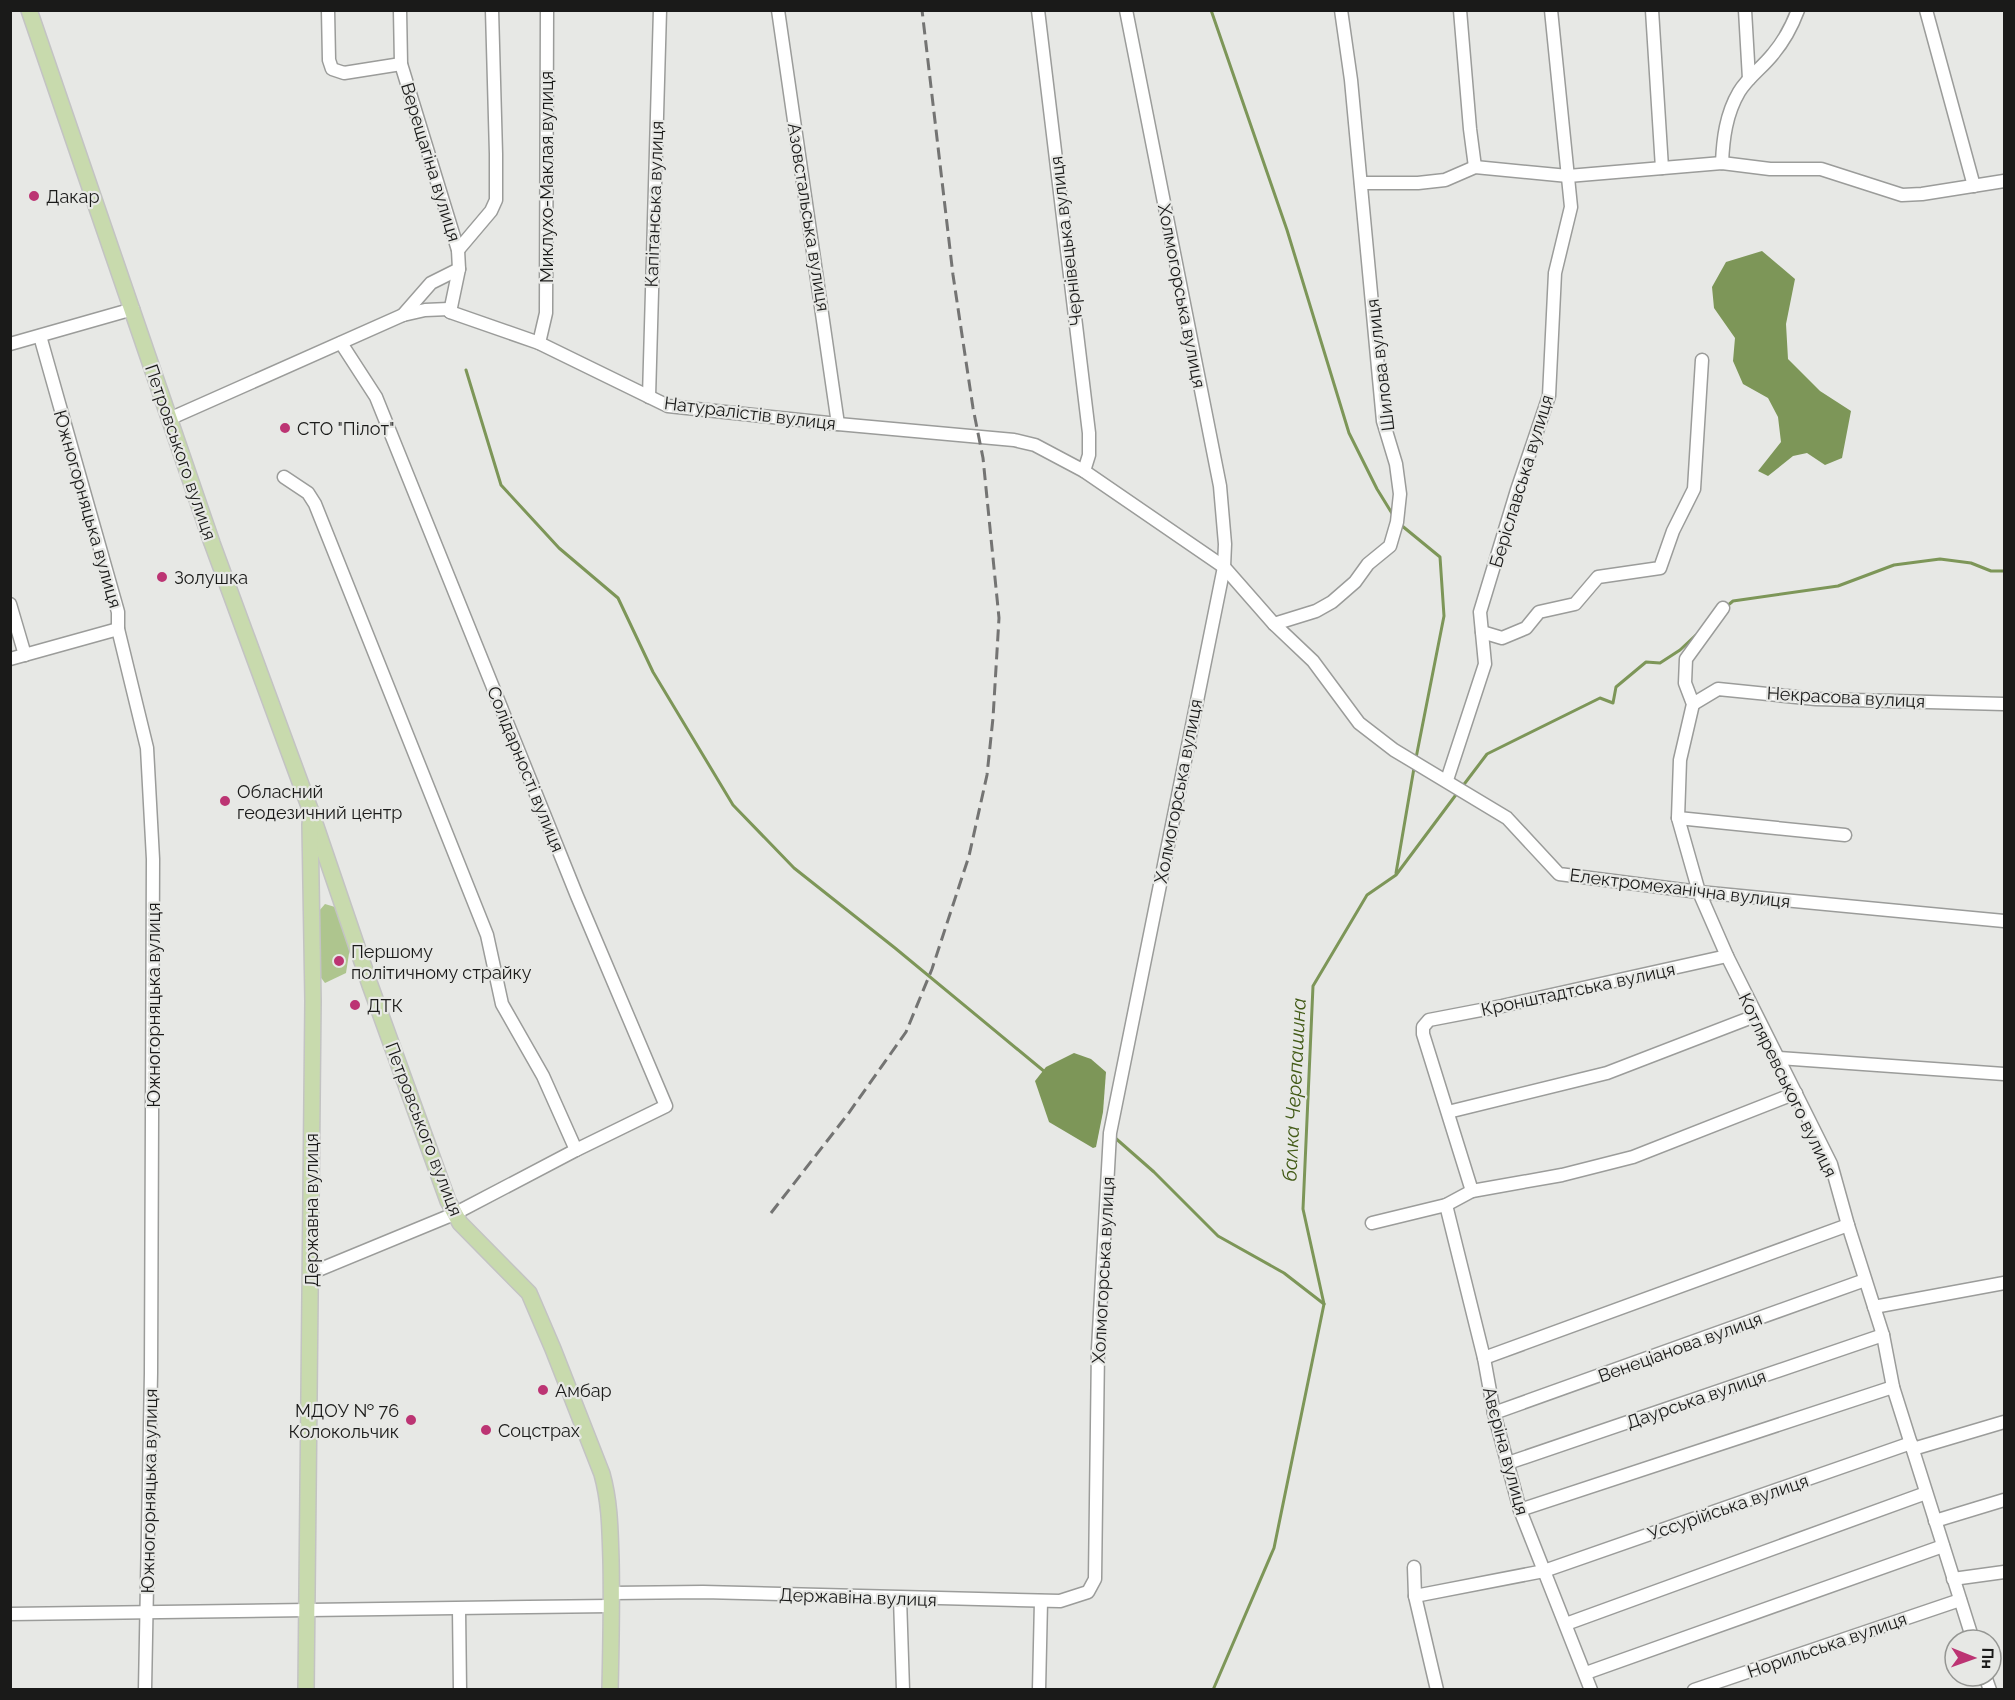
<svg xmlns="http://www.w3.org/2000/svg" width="2015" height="1700" font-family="Raleway,sans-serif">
<rect width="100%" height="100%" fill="#e7e8e5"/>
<polygon fill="#aec58e" points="325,904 335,907 350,947 346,973 325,983 319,975 319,911"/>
<g fill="#7d9658">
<polygon points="1762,251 1795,279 1786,324 1788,359 1820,391 1851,411 1842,458 1825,465 1807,453 1793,456 1768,476 1758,471 1781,442 1778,417 1768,398 1743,384 1733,361 1735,338 1714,308 1712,287 1726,262"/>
<polygon points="1074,1053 1091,1059 1106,1072 1103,1112 1096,1147 1093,1148 1049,1122 1035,1081 1046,1067"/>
</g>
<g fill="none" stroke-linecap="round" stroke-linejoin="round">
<g stroke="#7d9658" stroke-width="3">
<polyline points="1211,10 1287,230 1349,433 1377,489 1393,515"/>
<polyline points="466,370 501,485 559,548 618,598 653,672 733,805 794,868 895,948 1045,1072"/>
<polyline points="1401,525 1440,557 1444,616 1416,758"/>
<polyline points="1727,606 1733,601 1838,586 1894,565 1940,559 1971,563 1991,571 2004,571"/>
<polyline points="1462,787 1487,754 1600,698 1613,703 1616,687 1646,662 1660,663 1680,650 1696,635"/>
<polyline points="1396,873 1414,768"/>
<polyline points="1113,1136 1154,1172 1218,1236 1284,1273 1324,1304"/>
<polyline points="1213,1690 1274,1548 1324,1304 1303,1209 1313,986 1367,895 1396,875 1458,792"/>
</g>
<g stroke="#9b9c9a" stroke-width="15">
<g id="minor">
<polyline points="328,10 329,60 332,69 344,73 401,64"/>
<polyline points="400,10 401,64 458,250 459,269 450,312"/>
<polyline points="778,10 838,424"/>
<polyline points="1038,10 1089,433 1089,455 1084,471"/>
<polyline points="1460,10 1470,129 1475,167"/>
<polyline points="1652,10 1662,168"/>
<polyline points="1745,10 1749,79"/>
<polyline points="1926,10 1974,186"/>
<path d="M1722,163C1723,139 1726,114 1739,92C1748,77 1762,68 1773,54C1784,41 1792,26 1798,10"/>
<polyline points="1361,183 1418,183 1445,180 1475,167 1568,176 1722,163 1770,169 1821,169 1902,195 1922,194 2004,181"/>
<polyline points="458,250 491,211 496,200 496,154 492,10"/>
<polyline points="403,315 431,283 459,269"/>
<polyline points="40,336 118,612 118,629 147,748 153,859 151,1373 145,1690"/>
<polyline points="539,343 546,313 547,10"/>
<polyline points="10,344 133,309"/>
<polyline points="649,397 660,10"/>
<polyline points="169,419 403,315 425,310 449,309 450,312 539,343 668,406 838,424 1014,440 1035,445 1084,471 1224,567 1274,624 1313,661 1359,723 1394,750 1507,818 1559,874 1699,892 2004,921"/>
<polyline points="284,477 308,493 315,504 487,935 502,1004 543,1076 576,1150"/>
<polyline points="10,604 25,655"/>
<polyline points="1723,608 1686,659 1685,683 1693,704 1680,760 1678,818 1699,892 1727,956 1831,1164 1848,1225 1883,1335 1893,1387 1973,1640"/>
<polyline points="1274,624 1316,611 1332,602 1355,582 1368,564 1390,546 1397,522 1400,494 1396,464 1383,421 1351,80 1341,10"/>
<polyline points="1482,632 1502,638 1526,628 1539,612 1575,604 1598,577 1660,568 1673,531 1694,489 1702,360"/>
<polyline points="10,659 118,629"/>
<polyline points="1693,704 1718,689 1816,699 2004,704"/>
<polyline points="1447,780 1485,664 1480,612 1517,490 1549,396 1555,273 1571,207 1551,10"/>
<polyline points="1678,818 1845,835"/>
<polyline points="1779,1058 2004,1074"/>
<polyline points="1448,1112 1607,1073 1755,1016"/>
<polyline points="1472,1191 1423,1034 1423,1027 1429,1020 1502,1006 1727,956"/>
<polyline points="1446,1205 1484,1358 1494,1413 1520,1510 1591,1690"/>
<polyline points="1372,1223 1446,1205 1472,1191 1562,1175 1633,1157 1796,1093"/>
<polyline points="311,1273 454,1214 576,1150 666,1106 577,896 376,397 341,343"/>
<polyline points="1874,1307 2004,1283"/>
<polyline points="1484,1358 1848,1225"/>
<polyline points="1494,1413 1865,1280"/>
<polyline points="1913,1449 2004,1422"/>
<polyline points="1508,1463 1883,1335"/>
<polyline points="1520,1510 1893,1387"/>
<polyline points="1935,1521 2004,1500"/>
<polyline points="1414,1567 1415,1596 1437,1690"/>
<polyline points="1953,1579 2004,1572"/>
<polyline points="612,1593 703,1592 1060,1601 1088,1592 1095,1579 1098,1349 1110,1133 1224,567 1225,544 1220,486 1126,10"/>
<polyline points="1415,1596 1544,1571 1911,1443"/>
<polyline points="900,1598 903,1690"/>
<polyline points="459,1609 460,1690"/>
<polyline points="10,1614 611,1606"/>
<polyline points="1566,1624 1926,1493"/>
<polyline points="1586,1673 1943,1546"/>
<polyline points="1985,1676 1990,1690"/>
<polyline points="1039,1690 1041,1601"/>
<polyline points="1694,1690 1960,1600"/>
</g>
</g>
<g stroke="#c3c3c3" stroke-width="18">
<g id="major">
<path d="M29,10L212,543L310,809L370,985L448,1201L460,1223L529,1293L553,1349L602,1474C610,1503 610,1530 611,1560C612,1603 611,1646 610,1690"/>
<polyline points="306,1690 313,1001 310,824"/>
</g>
</g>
<use href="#minor" stroke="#fff" stroke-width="12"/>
<use href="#major" stroke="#c8daad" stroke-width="15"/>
<polyline stroke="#747473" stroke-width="3" stroke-dasharray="12 6" stroke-linecap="butt" points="771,1213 848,1114 906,1032 932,969 969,856 987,775 993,718 999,618 983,458 973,408 953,275 922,10"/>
</g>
<g fill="#bc3473" stroke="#e7e8e5" stroke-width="2">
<circle cx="34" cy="196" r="6"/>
<circle cx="285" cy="428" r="6"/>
<circle cx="162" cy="577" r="6"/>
<circle cx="225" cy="801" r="6"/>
<circle cx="339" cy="961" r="6"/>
<circle cx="355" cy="1005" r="6"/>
<circle cx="543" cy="1390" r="6"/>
<circle cx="411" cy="1420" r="6"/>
<circle cx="486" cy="1430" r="6"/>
</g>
<g text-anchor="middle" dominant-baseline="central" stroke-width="4.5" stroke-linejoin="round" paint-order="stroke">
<g font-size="18" fill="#1a1a19" stroke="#e7e8e5">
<text transform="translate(431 162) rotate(73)">Верещагіна вулиця</text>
<text transform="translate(546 177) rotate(-90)">Миклухо-Маклая вулиця</text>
<text transform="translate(654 204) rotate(-88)">Капітанська вулиця</text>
<text transform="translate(809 217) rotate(81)">Азовстальська вулиця</text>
<text transform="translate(1066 241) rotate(-97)">Чернівецька вулиця</text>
<text transform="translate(1182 296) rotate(79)">Холмогорська вулиця</text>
<text transform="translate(1380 365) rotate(-97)">Шилова вулиця</text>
<text transform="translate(750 413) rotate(7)">Натуралістів вулиця</text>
<text transform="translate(181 452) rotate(71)">Петровського вулиця</text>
<text transform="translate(1521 481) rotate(-73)">Беріславська вулиця</text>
<text transform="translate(88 509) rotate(74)">Южногорняцька вулиця</text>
<text transform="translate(1846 697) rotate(3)">Некрасова вулиця</text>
<text transform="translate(526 769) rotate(68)">Солідарності вулиця</text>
<text transform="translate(1178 791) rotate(-79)">Холмогорська вулиця</text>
<text transform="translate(1680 888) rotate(7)">Електромеханічна вулиця</text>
<text transform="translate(1578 989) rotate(-12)">Кронштадтська вулиця</text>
<text transform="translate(153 1005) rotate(-90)">Южногорняцька вулиця</text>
<text transform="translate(1788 1085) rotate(64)">Котляревського вулиця</text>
<text transform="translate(424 1129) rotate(69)">Петровського вулиця</text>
<text transform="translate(311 1210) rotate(-90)">Державна вулиця</text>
<text transform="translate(1103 1270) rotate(-87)">Холмогорська вулиця</text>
<text transform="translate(1680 1347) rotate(-20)">Венеціанова вулиця</text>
<text transform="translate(1696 1399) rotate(-19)">Даурська вулиця</text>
<text transform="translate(1506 1451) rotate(75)">Авєріна вулиця</text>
<text transform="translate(149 1491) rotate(-89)">Южногорняцька вулиця</text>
<text transform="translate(1728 1507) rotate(-19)">Уссурійська вулиця</text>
<text transform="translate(858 1597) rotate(2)">Державіна вулиця</text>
<text transform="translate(1827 1645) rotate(-19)">Норильська вулиця</text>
</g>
<g font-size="18" fill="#1a1a19" stroke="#e7e8e5" text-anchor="start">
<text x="46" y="196">Дакар</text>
<text x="297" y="428">СТО "Пілот"</text>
<text x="174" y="577">Золушка</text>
<text x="237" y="791">Обласний<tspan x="237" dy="21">геодезичний центр</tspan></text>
<text x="351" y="951">Першому<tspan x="351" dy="21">політичному страйку</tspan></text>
<text x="367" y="1005">ДТК</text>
<text x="555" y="1390">Амбар</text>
<text x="399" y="1410" text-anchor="end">МДОУ № 76<tspan x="399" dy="21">Колокольчик</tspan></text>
<text x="498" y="1430">Соцстрах</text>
</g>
<g font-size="20" font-style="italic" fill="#425a16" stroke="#e7e8e5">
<text transform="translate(1294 1090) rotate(-87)">балка Черепашина</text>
</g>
</g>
<rect width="2015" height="1700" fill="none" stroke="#1a1a19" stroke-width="24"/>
<g transform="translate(1973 1658) rotate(91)"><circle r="28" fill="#e7e8e5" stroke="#959693" stroke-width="1.5"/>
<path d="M0-4.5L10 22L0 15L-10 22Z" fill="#bc3473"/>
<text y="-9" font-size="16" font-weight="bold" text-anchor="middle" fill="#1a1a19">Пн</text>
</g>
</svg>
